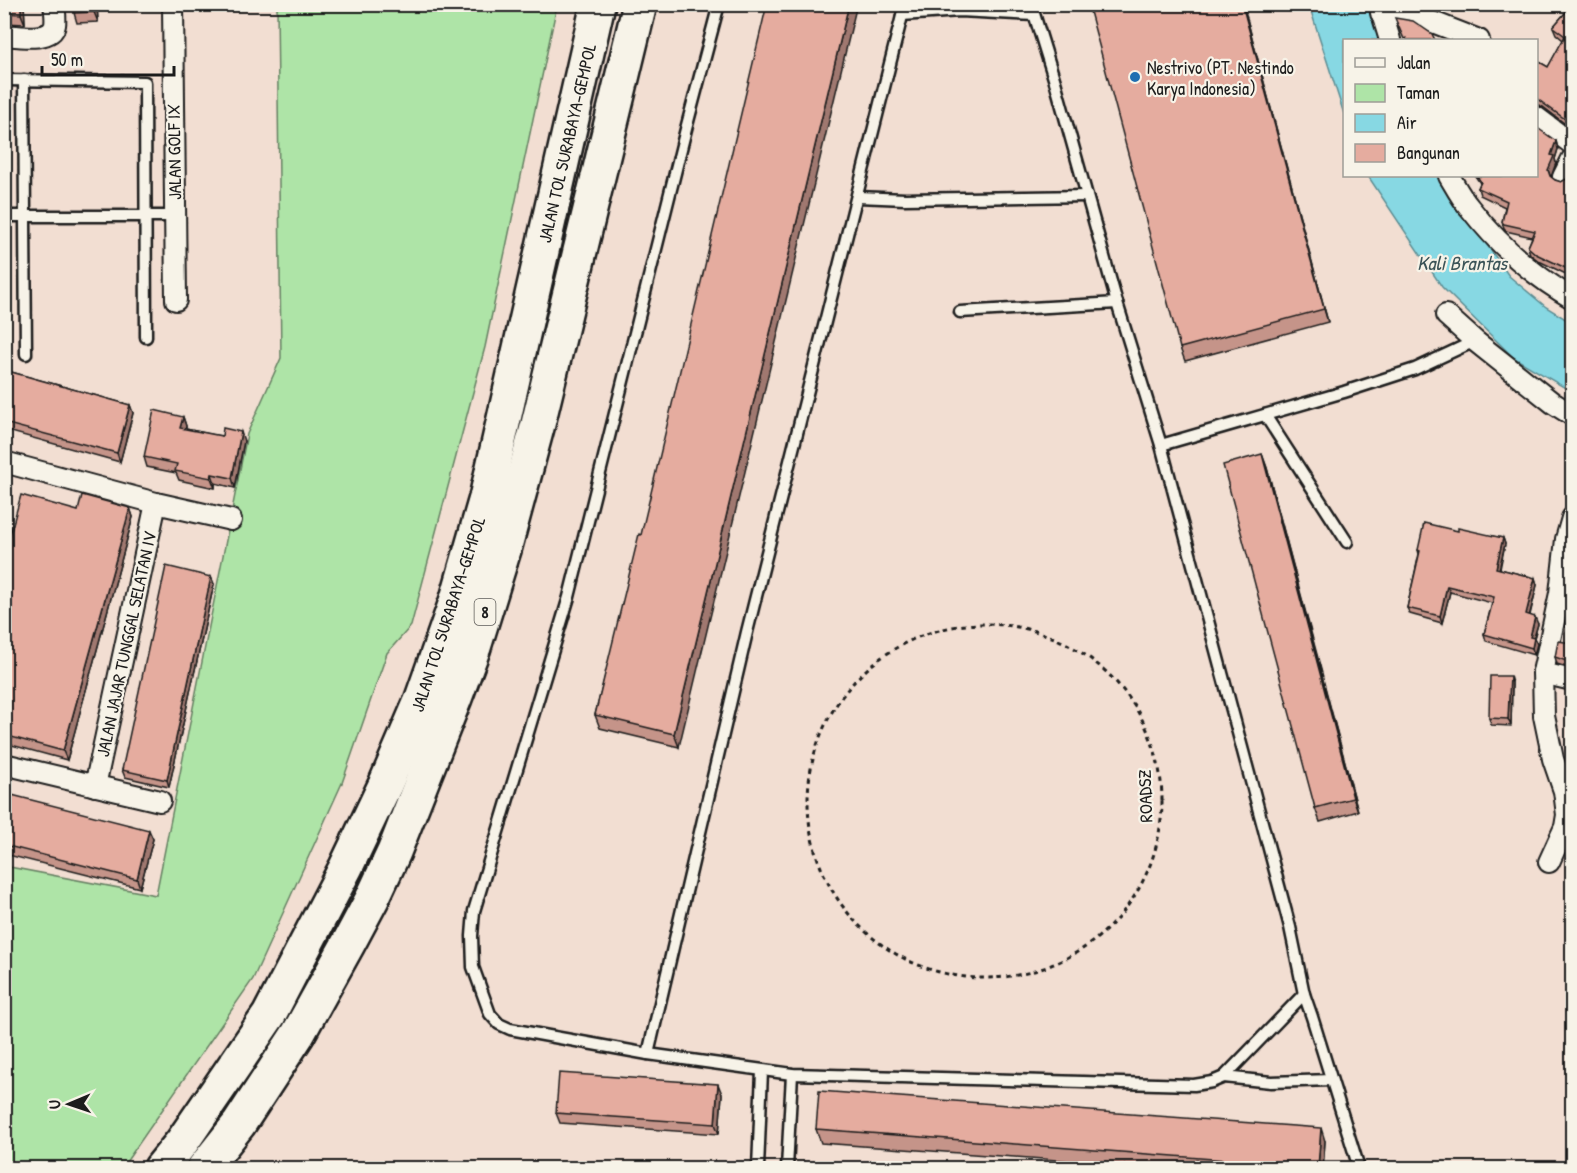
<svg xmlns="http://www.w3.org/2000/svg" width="1577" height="1173" font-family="'Patrick Hand',sans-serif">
<rect width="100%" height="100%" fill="#f2ded2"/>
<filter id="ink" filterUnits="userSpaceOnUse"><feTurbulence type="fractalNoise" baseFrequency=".0167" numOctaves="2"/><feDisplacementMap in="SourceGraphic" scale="12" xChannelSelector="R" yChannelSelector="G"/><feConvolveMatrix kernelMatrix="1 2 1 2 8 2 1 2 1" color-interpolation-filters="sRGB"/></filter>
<g filter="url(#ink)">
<g fill="#aee4a7" stroke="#658062" stroke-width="1.5">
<polygon points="277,5 557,5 485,347 411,626 387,653 342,783 253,979 122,1168 5,1168 4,866 156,895 247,434 281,358"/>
<polygon points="5,231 9,231 10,315 5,315"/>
</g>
<g fill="#87d8e3" stroke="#5c8d93" stroke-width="1.5">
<polygon points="1309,5 1375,5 1385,40 1344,40 1344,114"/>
<polygon points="1368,176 1438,176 1509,276 1546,307 1572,323 1572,392 1513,357 1442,287"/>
</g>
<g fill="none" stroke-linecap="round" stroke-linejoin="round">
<g stroke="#1c1c1c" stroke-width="15">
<g id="service">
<polyline points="719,4 686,129 569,597 474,911 472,936 473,967 490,1014 499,1024 510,1029 648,1054 792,1074 1194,1085 1212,1082 1224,1077 1304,994"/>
<polyline points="1031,4 1056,85 1117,303 1161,445 1290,927 1304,994 1312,1017 1359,1168"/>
<polyline points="902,15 960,11 1034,15"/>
<polyline points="4,80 145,82 146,337"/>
<polyline points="24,80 26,354"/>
<polyline points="858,197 905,199 1087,196"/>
<polyline points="4,216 175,216"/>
<polyline points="960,312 1117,303"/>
<polyline points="1265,415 1347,542"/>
<polyline points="1161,445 1344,392 1415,369 1475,341"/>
<polyline points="648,1054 747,632 905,4"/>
<polyline points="1224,1077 1271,1082 1331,1080"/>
<polyline points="758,1168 762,1071"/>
<polyline points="787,1168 792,1074"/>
</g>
</g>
<g stroke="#1c1c1c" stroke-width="24">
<g id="minor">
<polyline points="173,4 176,300"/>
<polyline points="1379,4 1390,40"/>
<polyline points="1381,13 1400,13 1420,17 1479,40"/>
<path d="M4,35C17,36 52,42 55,25C56,19 55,11 54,4"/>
<polyline points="1536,117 1572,144"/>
<path d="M1449,176C1455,186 1461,198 1469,207C1497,243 1532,275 1572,298"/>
<polyline points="1563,177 1572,159"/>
<polyline points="1446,315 1475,341 1553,403 1572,415"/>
<polyline points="4,462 156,503 231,520"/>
<polyline points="1543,672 1551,675 1572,680"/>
<polyline points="4,764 160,801"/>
<polyline points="95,786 156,503"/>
<polyline points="1549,862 1565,827 1567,815 1564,791 1553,759 1544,716 1543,672 1560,593 1566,539 1572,518"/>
</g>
</g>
<g stroke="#1c1c1c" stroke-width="38">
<g id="motorway">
<polyline points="161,1168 182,1142 269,1015 346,867 385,785 421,701 457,599 486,498 598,4"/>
<polyline points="204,1168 239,1124 298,1034 348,944 372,899 394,852 455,698 474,647 504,550 538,424 640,4"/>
</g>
</g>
<circle stroke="#1c1c1c" stroke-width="3" stroke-dasharray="4.5 4.5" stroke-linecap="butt" cx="985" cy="801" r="177"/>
<use href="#service" stroke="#f7f3e8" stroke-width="10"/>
<use href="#minor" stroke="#f7f3e8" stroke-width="20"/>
<use href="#motorway" stroke="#f7f3e8" stroke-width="33"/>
</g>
<g fill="#c59489" stroke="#1c1c1c" stroke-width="1.5">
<polygon points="4,4 24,4 25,24 4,23"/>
<polygon points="97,4 98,22 77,23 74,13"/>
<polygon points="1243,4 1328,322 1185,361 1180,348"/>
<polygon points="1572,5 1572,129 1543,107 1536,104 1536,60 1548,67 1563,40 1556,34 1553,27"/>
<polygon points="1556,141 1558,149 1555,159 1556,163 1551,177 1555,180 1561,182 1567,179 1572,171 1572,277 1539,261 1530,254 1528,247 1532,237 1506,231 1504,229 1502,222 1505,207 1480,195 1478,188 1480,183 1475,176 1536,176"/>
<polygon points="4,370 130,405 133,413 120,462 4,430"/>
<polygon points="183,417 186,426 186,429 244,441 235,488 215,483 215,488 179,480 176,473 147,467 144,457"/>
<polygon points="1262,454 1267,468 1358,811 1320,822 1315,808"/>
<polygon points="130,508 133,517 67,760 4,743 4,556 78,511"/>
<polygon points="1458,531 1503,538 1505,544 1500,569 1535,578 1537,585 1530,615 1538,624 1534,638 1537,644 1534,655 1486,641 1484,634 1492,603 1450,592 1442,623 1410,614 1407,608 1419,554 1418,550"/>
<polygon points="641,535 679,747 600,728 595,715"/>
<polygon points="1572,553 1572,590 1569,582"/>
<polygon points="211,577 214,584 169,787 125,777 122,770"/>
<polygon points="1572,643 1572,669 1557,664 1555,657"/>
<polygon points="1512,683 1511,726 1491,725 1489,718"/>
<polygon points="4,793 153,839 140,888 4,854"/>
<polygon points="722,1094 719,1134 560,1123 556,1113"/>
<polygon points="816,1129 1325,1141 1323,1168 1167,1168 821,1143"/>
</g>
<g fill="#a0786f" stroke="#1c1c1c" stroke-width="1.5">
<polygon points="21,4 24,4 25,24 21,14"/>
<polygon points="94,4 97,4 98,22 94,12"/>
<polygon points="849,4 857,4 679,747 674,734"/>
<polygon points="1242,4 1243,4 1328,322 1324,309"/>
<polygon points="1556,141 1558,149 1555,159 1556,163 1551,177 1553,183 1548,170 1551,155"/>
<polygon points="130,405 133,413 120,462 117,453"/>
<polygon points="183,417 186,426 184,437 180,428"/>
<polygon points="241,432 244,441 235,488 232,478"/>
<polygon points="1262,454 1267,468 1323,677 1318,664"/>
<polygon points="212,474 215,483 215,488 211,478"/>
<polygon points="130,508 133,517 67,760 63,751"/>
<polygon points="1503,538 1505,544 1498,574 1496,568"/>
<polygon points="211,577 214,584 169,787 167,780"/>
<polygon points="1535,578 1537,585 1528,621 1526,614"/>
<polygon points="1447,586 1450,592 1442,623 1440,616"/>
<polygon points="1535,617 1538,624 1532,644 1530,637"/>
<polygon points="1534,638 1537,644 1534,655 1532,648"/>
<polygon points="1317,664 1322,677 1358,811 1353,798"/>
<polygon points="1510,676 1512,683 1511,726 1508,719"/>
<polygon points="149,830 153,839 140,888 137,879"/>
<polygon points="718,1084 722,1094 719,1134 715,1124"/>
<polygon points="1321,1128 1325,1141 1323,1168 1318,1168 1318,1167"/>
</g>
<g fill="#e5ac9f" stroke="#1c1c1c" stroke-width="1.5">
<polygon points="4,4 21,4 21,14 4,13"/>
<polygon points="73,4 94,4 94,12 74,13"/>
<polygon points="767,4 849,4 674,734 595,715 639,534 641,535"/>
<polygon points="1088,4 1242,4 1324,309 1180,348"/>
<polygon points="1572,5 1572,124 1536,98 1536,60 1548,67 1565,36 1553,27"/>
<polygon points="1395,18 1413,21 1432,34 1435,40 1407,40 1406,38 1404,39"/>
<polygon points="1536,127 1556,141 1551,155 1554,156 1548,170 1550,176 1555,180 1561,182 1567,179 1572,171 1572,271 1536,254 1528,247 1535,231 1504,224 1502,222 1507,201 1478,188 1481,182 1477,176 1536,176"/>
<polygon points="4,370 130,405 117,453 4,423"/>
<polygon points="154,410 183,417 180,428 222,436 223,428 241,432 232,478 212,474 211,478 175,471 177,464 144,457"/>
<polygon points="1262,454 1353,798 1315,808 1223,465"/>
<polygon points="21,495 78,511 82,495 130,508 63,751 4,735 4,556"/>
<polygon points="1424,523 1458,531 1458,528 1503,538 1496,568 1535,578 1526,614 1535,617 1530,637 1534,638 1532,648 1484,634 1494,597 1447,586 1440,616 1407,608 1420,551 1418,550"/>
<polygon points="1572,553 1572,582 1569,582"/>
<polygon points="166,566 211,577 167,780 122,770"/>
<polygon points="1558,641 1572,643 1572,663 1555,657"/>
<polygon points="1490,676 1510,676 1508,719 1489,718"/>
<polygon points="4,793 149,830 137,879 4,845"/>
<polygon points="559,1073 718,1084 715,1124 556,1113"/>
<polygon points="819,1091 1321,1128 1318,1167 816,1129"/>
</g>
</g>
<circle fill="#1f6fb2" stroke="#f7f3e8" stroke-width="2" cx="1135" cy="77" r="6"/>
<g text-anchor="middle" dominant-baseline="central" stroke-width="4.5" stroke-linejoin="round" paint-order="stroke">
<rect fill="#f7f3e8" stroke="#5e5c59" stroke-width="1.5" x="474.5" y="599" width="21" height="26" rx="4.5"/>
<g font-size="16" font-weight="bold" fill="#1c1c1c">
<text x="485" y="612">8</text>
</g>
<g font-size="18" fill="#1c1c1c" stroke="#f7f3e8" text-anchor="start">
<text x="1147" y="67">Nestrivo (PT. Nestindo<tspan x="1147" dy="21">Karya Indonesia)</tspan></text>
</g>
<g font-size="18" fill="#1c1c1c" stroke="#f7f3e8">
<text transform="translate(567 143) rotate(-77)">JALAN TOL SURABAYA–GEMPOL</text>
<text transform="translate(174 152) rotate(-91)">JALAN GOLF IX</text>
<text transform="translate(448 614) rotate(-72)">JALAN TOL SURABAYA–GEMPOL</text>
<text transform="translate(126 644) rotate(-78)">JALAN JAJAR TUNGGAL SELATAN IV</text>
<text transform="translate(1145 796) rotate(-92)">ROADSZ</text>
</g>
<g font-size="20" font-style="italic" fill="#3c5458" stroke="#f7f3e8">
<text x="1462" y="262">Kali Brantas</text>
</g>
</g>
<rect width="1577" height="1173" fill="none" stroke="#f7f3e8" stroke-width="24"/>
<rect x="12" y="12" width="1553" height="1149" fill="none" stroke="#1c1c1c" stroke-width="2" filter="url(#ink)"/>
<rect x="1343" y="39" width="195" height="138" fill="#f7f3e8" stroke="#9f9d96" stroke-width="1.5"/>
<rect x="1355" y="58" width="30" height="9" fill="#f7f3e8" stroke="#9f9d96" stroke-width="1.5"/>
<text x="1397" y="69" font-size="18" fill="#1c1c1c">Jalan</text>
<rect x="1355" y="84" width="30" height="18" fill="#aee4a7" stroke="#9f9d96" stroke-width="1.5"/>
<text x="1397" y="99" font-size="18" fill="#1c1c1c">Taman</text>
<rect x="1355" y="114" width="30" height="18" fill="#87d8e3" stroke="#9f9d96" stroke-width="1.5"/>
<text x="1397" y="129" font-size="18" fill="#1c1c1c">Air</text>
<rect x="1355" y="144" width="30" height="18" fill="#e5ac9f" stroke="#9f9d96" stroke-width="1.5"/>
<text x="1397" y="159" font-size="18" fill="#1c1c1c">Bangunan</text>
<g transform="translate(69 1104) rotate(268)" stroke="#f7f3e8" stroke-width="4.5" paint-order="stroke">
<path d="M0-4.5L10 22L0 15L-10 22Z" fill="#1c1c1c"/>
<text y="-9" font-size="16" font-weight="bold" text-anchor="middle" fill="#1c1c1c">U</text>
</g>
<path d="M42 66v9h132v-9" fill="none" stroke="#1c1c1c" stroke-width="3"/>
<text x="51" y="66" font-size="18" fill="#1c1c1c" stroke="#f7f3e8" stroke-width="4.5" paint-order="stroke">50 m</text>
</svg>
